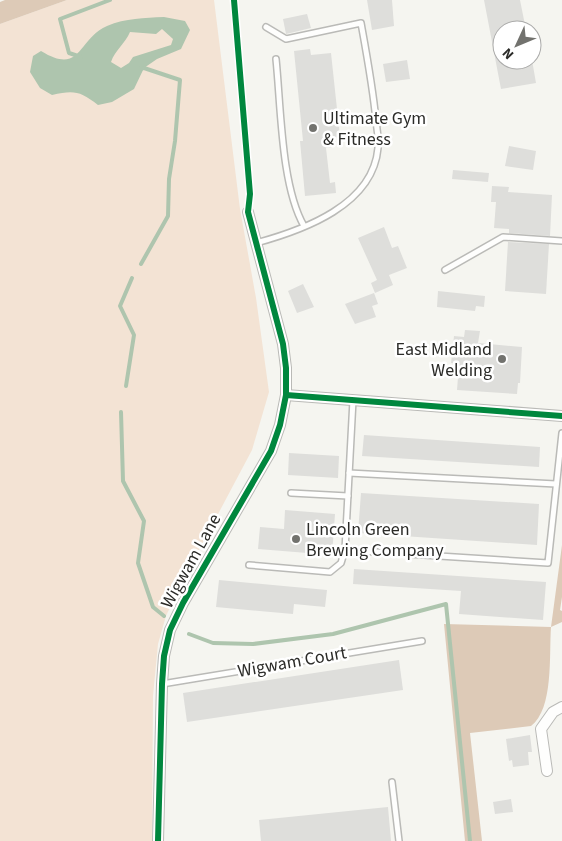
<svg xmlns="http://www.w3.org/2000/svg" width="562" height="841" font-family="'Source Sans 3',sans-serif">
<rect width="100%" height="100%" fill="#f5f5f0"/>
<polygon fill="#f3e3d4" points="67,0 214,0 240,209 256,298 269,392 252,450 182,582 166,616 158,644 153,696 152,841 0,841 0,24"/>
<g fill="#ddcab7">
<polygon points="5,0 67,0 0,24 0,2"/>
<path d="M562,545V597L560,610L562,611V622L551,627C549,654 554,709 531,726L470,733L482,841H465L444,624L551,627Z"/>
</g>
<path fill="#aec5ae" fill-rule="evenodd" d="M164,17L185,21L190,30L181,49L157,59L144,68L134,89L112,102L98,105C80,91 74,90 52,95L40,88L30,72L33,56L41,51C82,76 77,39 107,26C126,18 144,18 164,17ZM162,29L173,39L171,45L133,57L129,63L121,68L111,62C115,50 125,44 130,32L156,34Z"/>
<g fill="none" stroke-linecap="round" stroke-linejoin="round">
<g stroke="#aec5ae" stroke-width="4">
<polyline points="81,57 69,53 60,19 110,0"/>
<polyline points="138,69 144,68 180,80 175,141 169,179 168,216 141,264"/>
<polyline points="126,386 134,335 120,306 132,278"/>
<polyline points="121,412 123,481 144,521 138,563 153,607 164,616"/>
<polyline points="189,634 213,643 253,644 333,634 446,604 470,841"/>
</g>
</g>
<g fill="#dededb">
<polygon points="367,0 392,0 394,26 372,30"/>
<polygon points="484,0 520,0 526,30 502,30 502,60 532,60 536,83 501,89"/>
<polygon points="307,14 311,28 286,34 283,19"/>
<polygon points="310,49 311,55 331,53 340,137 331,138 332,147 326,148 330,183 335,182 336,193 305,196 300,141 303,141 294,51"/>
<polygon points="407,60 410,79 386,82 383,64"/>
<polygon points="509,146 536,151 533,170 505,166"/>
<polygon points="453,170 489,173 488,182 452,179"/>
<polygon points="492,186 509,187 508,192 552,195 550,236 509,233 509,229 494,228 496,202 491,202"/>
<polygon points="384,227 392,248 398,246 407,268 389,275 393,285 375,293 371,283 377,280 358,238"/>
<polygon points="508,242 549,244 546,294 505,291"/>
<polygon points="303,284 314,307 297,313 288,291"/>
<polygon points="438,291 485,296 484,307 476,306 475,311 437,307"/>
<polygon points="374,293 378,304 372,306 376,317 355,324 345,304"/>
<polygon points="465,330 480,331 478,343 522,347 520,383 518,383 517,394 457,390 459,364 451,363 454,336 464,337"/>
<polygon points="364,435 540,447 539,467 362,456"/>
<polygon points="289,453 339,456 338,478 288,475"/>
<polygon points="361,493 539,504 537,545 358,533"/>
<polygon points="285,510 335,514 332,555 258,549 260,527 284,529"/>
<polygon points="354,569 546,582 543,620 459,614 461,591 353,584"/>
<polygon points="219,580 327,590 325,607 294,604 293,614 216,607"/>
<polygon points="399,660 403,690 187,722 183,693"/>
<polygon points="530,735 532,752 528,752 529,765 513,767 512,760 509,761 506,739"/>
<polygon points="511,799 513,812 495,814 493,802"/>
<polygon points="388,807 391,841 261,841 259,820"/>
</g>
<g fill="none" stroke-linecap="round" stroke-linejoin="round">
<g stroke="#babab7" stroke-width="8">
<g id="lane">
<path d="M276,59C281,107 281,186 304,226"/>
<path d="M256,243C304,230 373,205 378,148C379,139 377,130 376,121C373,88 367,56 361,23L286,39L266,27"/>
<polyline points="445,270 503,237 562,241"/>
<polyline points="349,473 556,484"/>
<polyline points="291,493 348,496"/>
<polyline points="345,550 548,563 562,433"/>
<polyline points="249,565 330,572 341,563 345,550 353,400"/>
<polyline points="162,684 422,641"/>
<polyline points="392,782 399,841"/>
</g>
</g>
<g stroke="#babab7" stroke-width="12">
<g id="street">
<polyline points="286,395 562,416"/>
<polyline points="547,771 541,729 553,712 562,707"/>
<polyline points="158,841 162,684 164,656 170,630 183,603 271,451 280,425 286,395 286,368 283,344 248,212"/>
</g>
</g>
<use href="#lane" stroke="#fefefd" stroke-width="5"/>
<use href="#street" stroke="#fefefd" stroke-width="10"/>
<g stroke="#fff" stroke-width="9">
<g id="cycleway">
<polyline points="286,395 562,416"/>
<polyline points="158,841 162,684 164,656 170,630 183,603 271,451 280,425 286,395 286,368 283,344 248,212 250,194 234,0"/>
</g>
</g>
<use href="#cycleway" stroke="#00873e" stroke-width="6"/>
</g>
<g fill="#72726e" stroke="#fff" stroke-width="2">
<circle cx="313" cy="128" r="5"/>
<circle cx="502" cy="359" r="5"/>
<circle cx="296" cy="539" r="5"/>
</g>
<g text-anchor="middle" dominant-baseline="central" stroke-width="5" stroke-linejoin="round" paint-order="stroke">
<g font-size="18" fill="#2b2b28" stroke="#fff" text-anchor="start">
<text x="323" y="118">Ultimate Gym<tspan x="323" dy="21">&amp; Fitness</tspan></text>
<text x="492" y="349" text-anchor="end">East Midland<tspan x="492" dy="21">Welding</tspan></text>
<text x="306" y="529">Lincoln Green<tspan x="306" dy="21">Brewing Company</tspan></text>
</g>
<g font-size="18" fill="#2b2b28" stroke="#fff">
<text transform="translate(191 561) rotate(-61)">Wigwam Lane</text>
<text transform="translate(292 662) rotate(-10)">Wigwam Court</text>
</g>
</g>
<g transform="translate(517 45) rotate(226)"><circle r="24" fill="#ffffff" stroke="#aaaaa9"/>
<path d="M0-4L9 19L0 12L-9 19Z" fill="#72726e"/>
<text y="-8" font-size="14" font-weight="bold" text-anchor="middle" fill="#2b2b28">N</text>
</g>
</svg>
